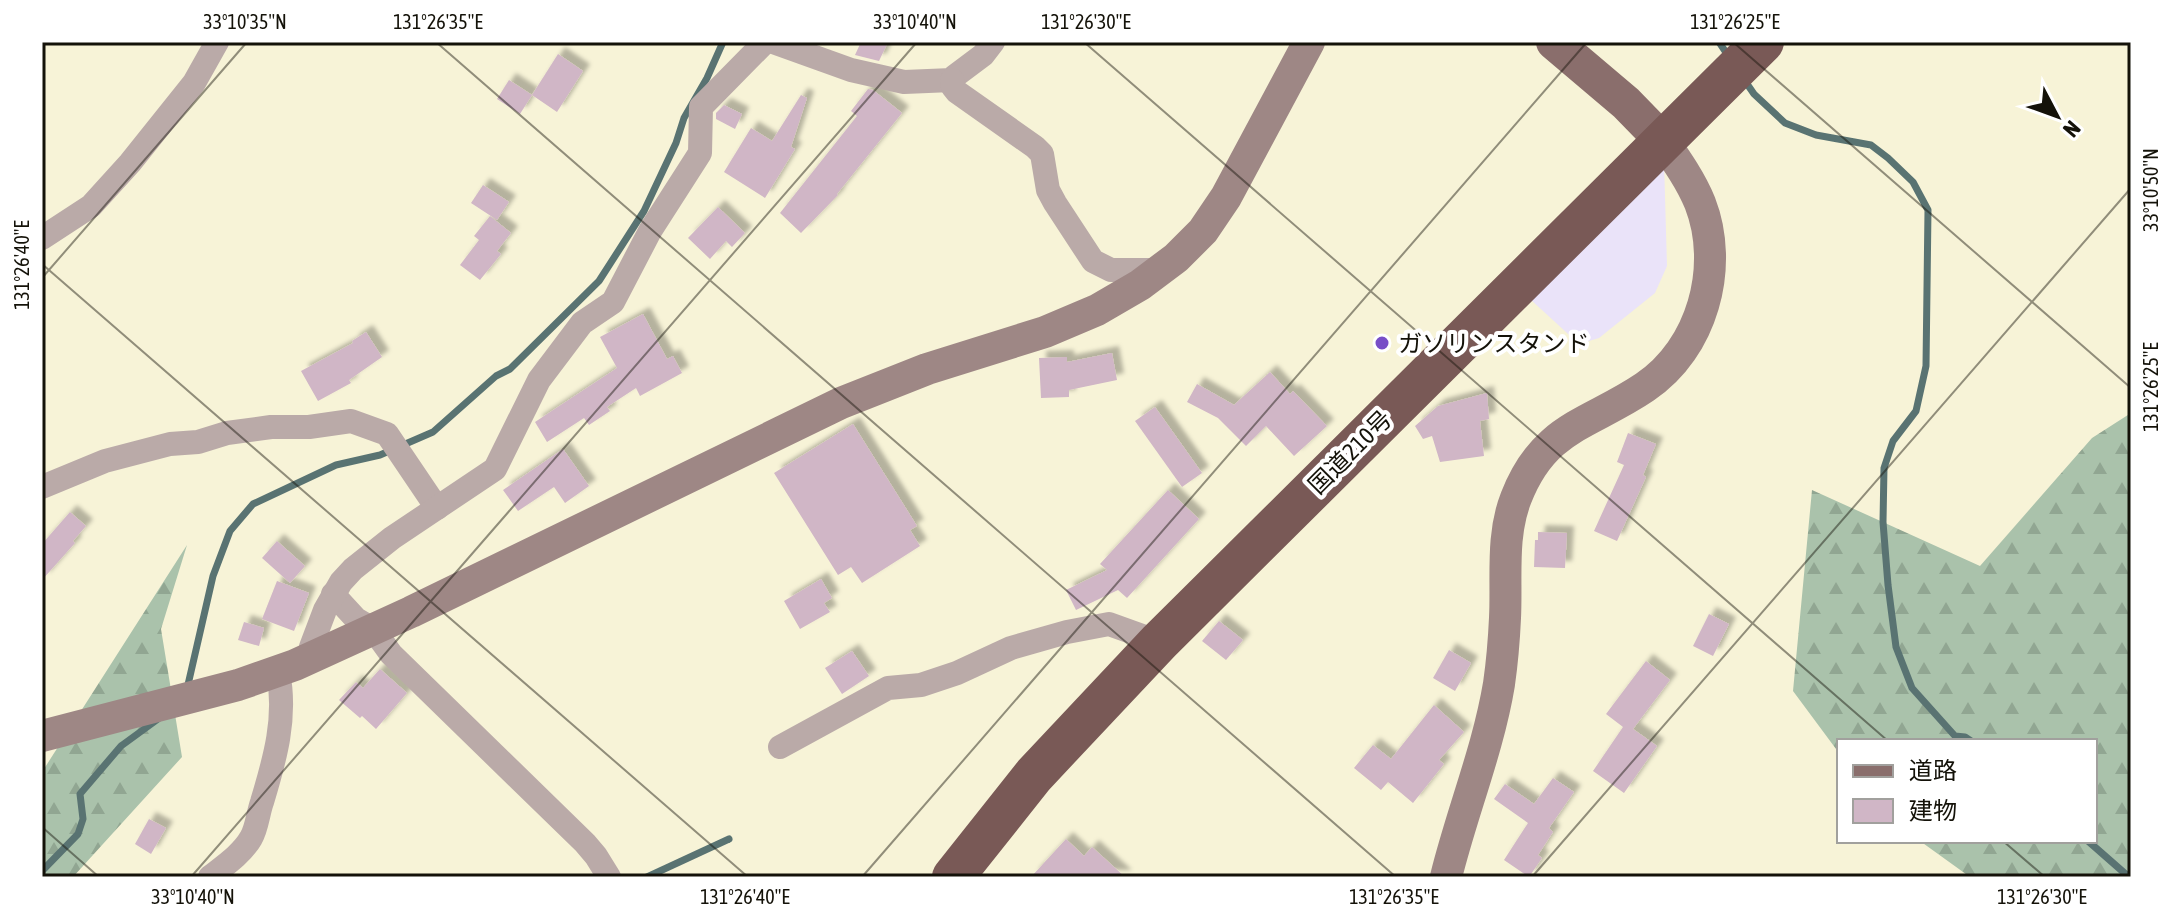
<svg xmlns="http://www.w3.org/2000/svg" width="2173" height="919" font-family="'Asap Condensed','Noto Sans JP',sans-serif">
<defs>
<pattern id="forest-firs" width="22" height="20" patternUnits="userSpaceOnUse" patternTransform="scale(2)"><rect width="22" height="20" fill="#aac2ab"/><path d="M5 1l3.5 6h-7zM16 11l3.5 6h-7z" fill="#91a692"/></pattern>
<filter id="shadow"><feDropShadow dx="7" dy="-7" stdDeviation="2" flood-color="#0004"/></filter>
</defs>
<rect width="100%" height="100%" fill="#f7f3d7"/>
<polygon fill="#eae3f9" points="1664,161 1667,266 1655,293 1599,338 1579,344 1530,299"/>
<g fill="url(#forest-firs)">
<polygon points="2131,413 2131,877 1970,877 1920,841 2095,841 2095,741 1839,741 1839,753 1793,691 1812,490 1980,566 2092,438"/>
<polygon points="187,545 161,629 182,757 73,877 42,877 42,772"/>
</g>
<g fill="none" stroke-linecap="round" stroke-linejoin="round">
<g stroke="#597372" stroke-width="7">
<polyline points="1719,42 1729,57"/>
<polyline points="1745,81 1754,94 1785,123 1816,135 1871,145 1888,158 1913,182 1928,210 1926,366 1916,411 1893,441 1884,468 1883,522 1888,585 1896,647 1912,688 1955,736 1965,737 1971,741"/>
<polyline points="187,689 213,576 230,531 253,504 336,465 380,455 433,432 496,376 510,369 599,281 644,211 676,143 684,118 707,78 723,42"/>
<polyline points="2088,841 2129,877"/>
<polyline points="42,871 78,834 83,819 80,794 121,746 158,719"/>
<polyline points="647,877 729,839"/>
</g>
</g>
<g fill="#d0b6c6" filter="url(#shadow)">
<polygon points="861,42 888,42 879,61 855,55"/>
<polygon points="558,54 583,71 557,112 532,95"/>
<polygon points="509,80 532,95 520,114 497,99"/>
<polygon points="868,89 873,90 902,113 837,194 838,195 801,233 780,213 857,116 851,111"/>
<polygon points="801,95 807,98 791,147 795,149 765,198 724,172 751,128 772,141"/>
<polygon points="724,105 742,114 735,129 716,119 716,113"/>
<polygon points="483,185 509,202 497,220 471,203"/>
<polygon points="718,207 745,233 732,247 726,241 710,259 688,238"/>
<polygon points="490,216 511,233 497,251 501,254 480,280 460,265 479,240 474,236"/>
<polygon points="643,314 667,359 673,356 682,373 640,396 636,388 607,407 610,411 589,425 584,418 547,442 535,422 617,368 600,337"/>
<polygon points="366,332 382,357 349,380 351,383 318,401 301,371 353,343 352,341"/>
<polygon points="1112,353 1117,380 1069,390 1069,397 1041,398 1039,358 1067,357 1067,362"/>
<polygon points="1270,372 1290,394 1293,391 1327,426 1294,456 1266,426 1246,446 1218,418 1187,402 1197,384 1234,405"/>
<polygon points="1487,393 1489,419 1480,421 1484,456 1440,462 1432,436 1423,439 1415,426 1438,406"/>
<polygon points="1155,407 1202,473 1182,487 1135,421"/>
<polygon points="853,424 917,526 910,530 920,546 862,583 851,567 838,575 774,473"/>
<polygon points="1628,433 1656,444 1643,475 1646,477 1617,541 1594,531 1624,465 1617,462"/>
<polygon points="563,449 589,486 565,503 554,487 518,511 503,490"/>
<polygon points="1168,490 1199,519 1127,598 1118,590 1076,610 1066,590 1107,570 1100,564"/>
<polygon points="70,512 86,526 73,541 75,543 42,580 42,544"/>
<polygon points="1538,532 1567,533 1565,568 1534,567 1535,540 1538,540"/>
<polygon points="277,541 305,566 290,583 262,558"/>
<polygon points="821,579 832,598 824,603 830,612 800,629 784,601"/>
<polygon points="277,581 309,593 294,631 262,619"/>
<polygon points="1709,614 1729,624 1713,656 1693,646"/>
<polygon points="1219,621 1243,640 1226,660 1202,641"/>
<polygon points="244,622 264,628 259,646 238,640"/>
<polygon points="1449,650 1471,663 1455,691 1433,678"/>
<polygon points="852,651 869,676 842,694 825,668"/>
<polygon points="1646,661 1670,680 1633,729 1657,746 1624,793 1593,771 1623,727 1606,714"/>
<polygon points="380,669 407,693 376,729 362,716 360,718 339,700 356,682 363,688"/>
<polygon points="1434,705 1464,732 1439,760 1444,764 1413,803 1388,782 1381,790 1354,768 1373,745 1391,759"/>
<polygon points="1553,778 1574,792 1549,828 1553,832 1538,855 1542,858 1529,877 1504,860 1528,823 1494,799 1505,784 1534,804"/>
<polygon points="149,819 166,828 151,854 135,844"/>
<polygon points="1066,839 1084,856 1092,847 1125,877 1031,877"/>
</g>
<g fill="none" stroke-linecap="round" stroke-linejoin="round">
<g stroke="#baaaa8" stroke-width="24">
<polyline points="773,42 851,70 904,82 952,80 955,76 983,55 993,42"/>
<polyline points="952,80 953,87 957,92 1035,147 1042,154 1048,190 1055,203 1093,261 1111,270 1159,270"/>
<polyline points="42,238 91,206 130,163 194,83 217,42"/>
<polyline points="42,487 105,461 170,444 198,442 227,433 271,427 309,427 351,421 387,434 437,508"/>
<polyline points="333,594 356,619 373,629 391,654 585,843 596,856 609,877"/>
<polyline points="314,657 311,647 325,610 341,582 353,569 392,538 495,469 539,380 582,323 613,302 650,231 700,153 701,107 765,42"/>
<polyline points="780,747 888,688 921,685 957,673 1011,648 1067,632 1109,624 1159,642"/>
<path d="M210,877C224,866 242,854 251,838C257,828 258,813 262,802C275,759 287,717 278,672"/>
</g>
<g stroke="#9e8785" stroke-width="32">
<polyline points="42,736 238,685 295,665 411,612 841,403 927,369 1045,332 1097,310 1140,285 1176,258 1203,231 1226,197 1309,42"/>
<path d="M1446,877C1462,812 1488,750 1499,684C1502,663 1504,640 1505,618C1507,578 1501,536 1516,498C1544,426 1589,425 1645,387C1702,349 1725,267 1700,203C1691,181 1677,161 1663,141"/>
</g>
<polyline stroke="#8a6e6c" stroke-width="36" points="1554,42 1626,103 1663,141"/>
<polyline stroke="#795956" stroke-width="42" points="953,877 1034,775 1159,642 1763,42"/>
</g>
<path fill="none" stroke="#141209" stroke-width="2" stroke-opacity="0.45" d="M436,42L1396,877M1084,42L1888,741M1733,42L2131,388M42,264L748,877M42,278L247,42M42,827L99,877M2003,841L2045,877M191,877L917,42M862,877L1587,42M1532,877L2131,188"/>
<circle fill="#784ec7" stroke="#fff" stroke-width="3" cx="1382" cy="343" r="8"/>
<g text-anchor="middle" dominant-baseline="central" stroke-width="8" stroke-linejoin="round" paint-order="stroke">
<g font-size="24" fill="#141209" stroke="#fff" text-anchor="start">
<text x="1398" y="343">ガソリンスタンド</text>
</g>
<g font-size="24" fill="#141209" stroke="#fff">
<text transform="translate(1350 452) rotate(-45)">国道210号</text>
</g>
</g>
<rect width="2173" height="919" fill="none" stroke="#ffffff" stroke-width="88"/>
<rect x="1837" y="739" width="260" height="104" fill="#ffffff" stroke="#a1a09d" stroke-width="2"/>
<rect x="1853" y="765" width="40" height="12" fill="#8a6e6c" stroke="#a1a09d" stroke-width="2"/>
<text x="1909" y="779" font-size="24" fill="#141209">道路</text>
<rect x="1853" y="799" width="40" height="24" fill="#d0b6c6" stroke="#a1a09d" stroke-width="2"/>
<text x="1909" y="819" font-size="24" fill="#141209">建物</text>
<g transform="translate(2057 116) rotate(131)" stroke="#ffffff" stroke-width="6" paint-order="stroke">
<path d="M0-6L14 30L0 20L-14 30Z" fill="#141209"/>
<text y="-12" font-size="22" font-weight="bold" text-anchor="middle" fill="#141209">N</text>
</g>
<rect x="44" y="44" width="2085" height="831" fill="none" stroke="#141209" stroke-width="3"/>
<g font-size="20" text-anchor="middle" fill="#141209">
<text x="245" y="29">33°10'35"N</text>
<text x="438" y="29">131°26'35"E</text>
<text x="915" y="29">33°10'40"N</text>
<text x="1086" y="29">131°26'30"E</text>
<text x="1735" y="29">131°26'25"E</text>
<text transform="translate(2151 190) rotate(-90)" y="7">33°10'50"N</text>
<text transform="translate(22 265) rotate(-90)" y="7">131°26'40"E</text>
<text transform="translate(2151 387) rotate(-90)" y="7">131°26'25"E</text>
<text x="193" y="904">33°10'40"N</text>
<text x="745" y="904">131°26'40"E</text>
<text x="1394" y="904">131°26'35"E</text>
<text x="2042" y="904">131°26'30"E</text>
</g>
</svg>
